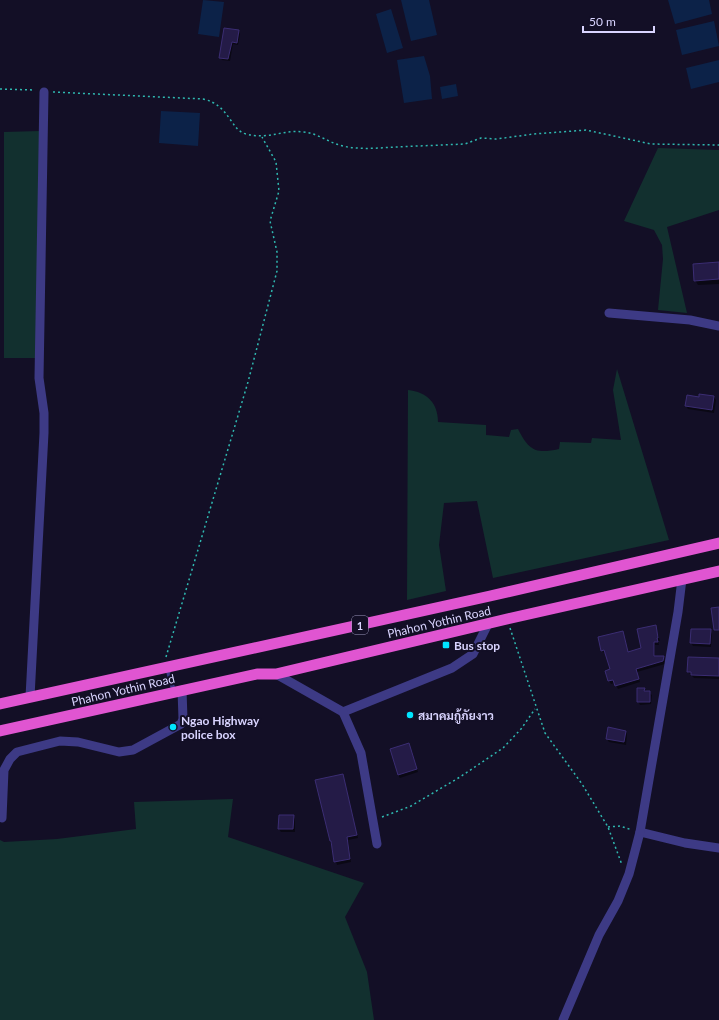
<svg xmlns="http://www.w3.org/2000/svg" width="719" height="1020" font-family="Lato,Sarabun,sans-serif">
<rect width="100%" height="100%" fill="#130f26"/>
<g fill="#12302f">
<polygon points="40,131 36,358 4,358 4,132"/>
<polygon points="658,148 719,150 719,210 667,227 687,313 658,310 663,259 662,245 654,230 624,221"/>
<path d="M617,369L669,540L493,578L477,501L444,503L439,545L446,591L407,600L408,390C427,392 438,403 438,422L486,425V435L509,437L511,430L518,429C529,451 536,454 559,449L560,442L591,443L592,438L621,440L613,390Z"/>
<polygon points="233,799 228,837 364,883 345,917 367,972 374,1020 0,1020 0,840 4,842 57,839 136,829 134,802"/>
</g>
<g fill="#0c2248">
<polygon points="203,0 224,2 219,37 198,34"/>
<polygon points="401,0 429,0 437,35 411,41"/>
<polygon points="668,0 709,0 712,14 675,24"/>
<polygon points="391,9 403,48 387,53 376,14"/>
<polygon points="714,21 719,46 682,55 676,30"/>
<polygon points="424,56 430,76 432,99 404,103 397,60"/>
<polygon points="719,60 719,82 691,89 686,68"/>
<polygon points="456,84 458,96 442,99 440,87"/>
<polygon points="161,111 200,113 198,146 159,143"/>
</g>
<g fill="#0007">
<polygon points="238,31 240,34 238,45 233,44 230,61 222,60 220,57"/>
<polygon points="719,263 719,284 698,285 695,280"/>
<polygon points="714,397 716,400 714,413 688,409 686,406 700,398"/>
<polygon points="655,626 660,641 658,641 659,645 655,645 655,657 664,657 665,664 637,672 640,682 618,689 615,683 611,684 609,681 606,671 611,670 606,653 604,653 602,650 623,632 628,653 642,649"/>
<polygon points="710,630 712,634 711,647 693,646 691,643"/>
<polygon points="719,659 719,679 694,678 688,672"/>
<polygon points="644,689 652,695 651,704 640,705 638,701"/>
<polygon points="626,732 627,735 626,745 609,742 607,739"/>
<polygon points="409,744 418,772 400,778 398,775"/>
<polygon points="342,775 358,838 348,840 351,862 337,865 330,841"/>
<polygon points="293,816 295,819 295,832 281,832 279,829"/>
</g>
<g fill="#241b47" stroke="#3b2d73">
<polygon points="224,28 239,30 237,43 232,42 228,59 219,58"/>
<polygon points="719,262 719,279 694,281 693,264"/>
<polygon points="699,394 714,396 712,410 685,406 687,395 699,397"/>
<polygon points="719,607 719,630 714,630 711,608"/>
<polygon points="656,625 658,638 657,638 658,642 654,642 654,656 664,656 663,661 636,669 639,679 615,686 613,680 608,681 605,671 610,669 604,650 601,651 598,637 623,631 628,652 641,648 637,629"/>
<polygon points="691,629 711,629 710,644 690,643"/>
<polygon points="688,657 719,658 719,676 691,675 691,672 687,672"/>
<polygon points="637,688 645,688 644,691 650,691 650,702 637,702"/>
<polygon points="608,727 626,731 624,742 606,739"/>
<polygon points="409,743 417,769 398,775 390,749"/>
<polygon points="343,774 357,835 347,837 350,859 334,862 331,841 330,841 315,780"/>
<polygon points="279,815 294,815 293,829 278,829"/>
</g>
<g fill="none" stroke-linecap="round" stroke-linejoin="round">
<g stroke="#2fb8b0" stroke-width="1.5" stroke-dasharray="2 3" stroke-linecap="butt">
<polyline points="0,89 35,90"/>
<path d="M53,92L203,99C230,105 230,130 246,134C269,140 284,129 303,132C318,133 329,143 343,146C360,150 378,148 395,147C418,146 442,145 465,144L481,138L496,139L534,134L586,130L651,144L719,145"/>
<polyline points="510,628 545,733 582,784 608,827 622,865"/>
<polyline points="166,657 248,382 277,271 277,252 270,221 279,191 276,162 262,137"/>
<polyline points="382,817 411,806 460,777 503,748 521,729 535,709"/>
<polyline points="608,827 620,826 632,830"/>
</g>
<polyline stroke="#3d3a85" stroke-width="4.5" points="167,667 174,692"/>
<g stroke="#3d3a85" stroke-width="9">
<polyline points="609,313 690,320 719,326"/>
<polyline points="276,674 343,712 452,668 473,654 488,624"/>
<polyline points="30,697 44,433 44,413 39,378 44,92"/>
<polyline points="343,712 361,753 377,844"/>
<polyline points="2,818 4,770 10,759 17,752 60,741 78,742 119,752 133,750 181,724 183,719 182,690"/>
<polyline points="640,832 685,843 719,848"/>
<polyline points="563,1020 599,935 618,901 629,874 640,832 678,612 682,579"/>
</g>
<g stroke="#e055d1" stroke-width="11">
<polyline points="0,704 490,596 719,543"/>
<polyline points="0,731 257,674 276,674 507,619 719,571"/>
</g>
</g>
<g fill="#00e5ff" stroke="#130f26" stroke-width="1.5">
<rect x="442" y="641" width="8" height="8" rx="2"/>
<circle cx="410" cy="715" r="4"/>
<circle cx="173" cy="727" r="4"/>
</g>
<g text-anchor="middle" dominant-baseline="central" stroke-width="4" stroke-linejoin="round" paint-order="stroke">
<rect fill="#130f26" stroke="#9e99be" stroke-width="1" x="352" y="616" width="16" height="18" rx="3"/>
<g font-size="11" font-weight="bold" fill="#d9d4ff">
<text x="360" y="625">1</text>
</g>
<g font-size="12" fill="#d9d4ff" stroke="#130f26">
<text transform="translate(439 622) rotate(-13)">Phahon Yothin Road</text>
<text transform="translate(123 690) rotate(-13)">Phahon Yothin Road</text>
</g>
<g font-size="12" font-weight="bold" fill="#d9d4ff" stroke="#130f26" text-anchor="start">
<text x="454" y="645">Bus stop</text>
<text x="418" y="715">สมาคมกู้ภัยงาว</text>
<text x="181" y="720">Ngao Highway<tspan x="181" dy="14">police box</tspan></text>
</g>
</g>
<path d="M583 26v6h71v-6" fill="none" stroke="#d9d4ff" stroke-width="2"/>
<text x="589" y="26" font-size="12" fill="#d9d4ff" stroke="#130f26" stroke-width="3" paint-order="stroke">50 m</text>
</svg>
